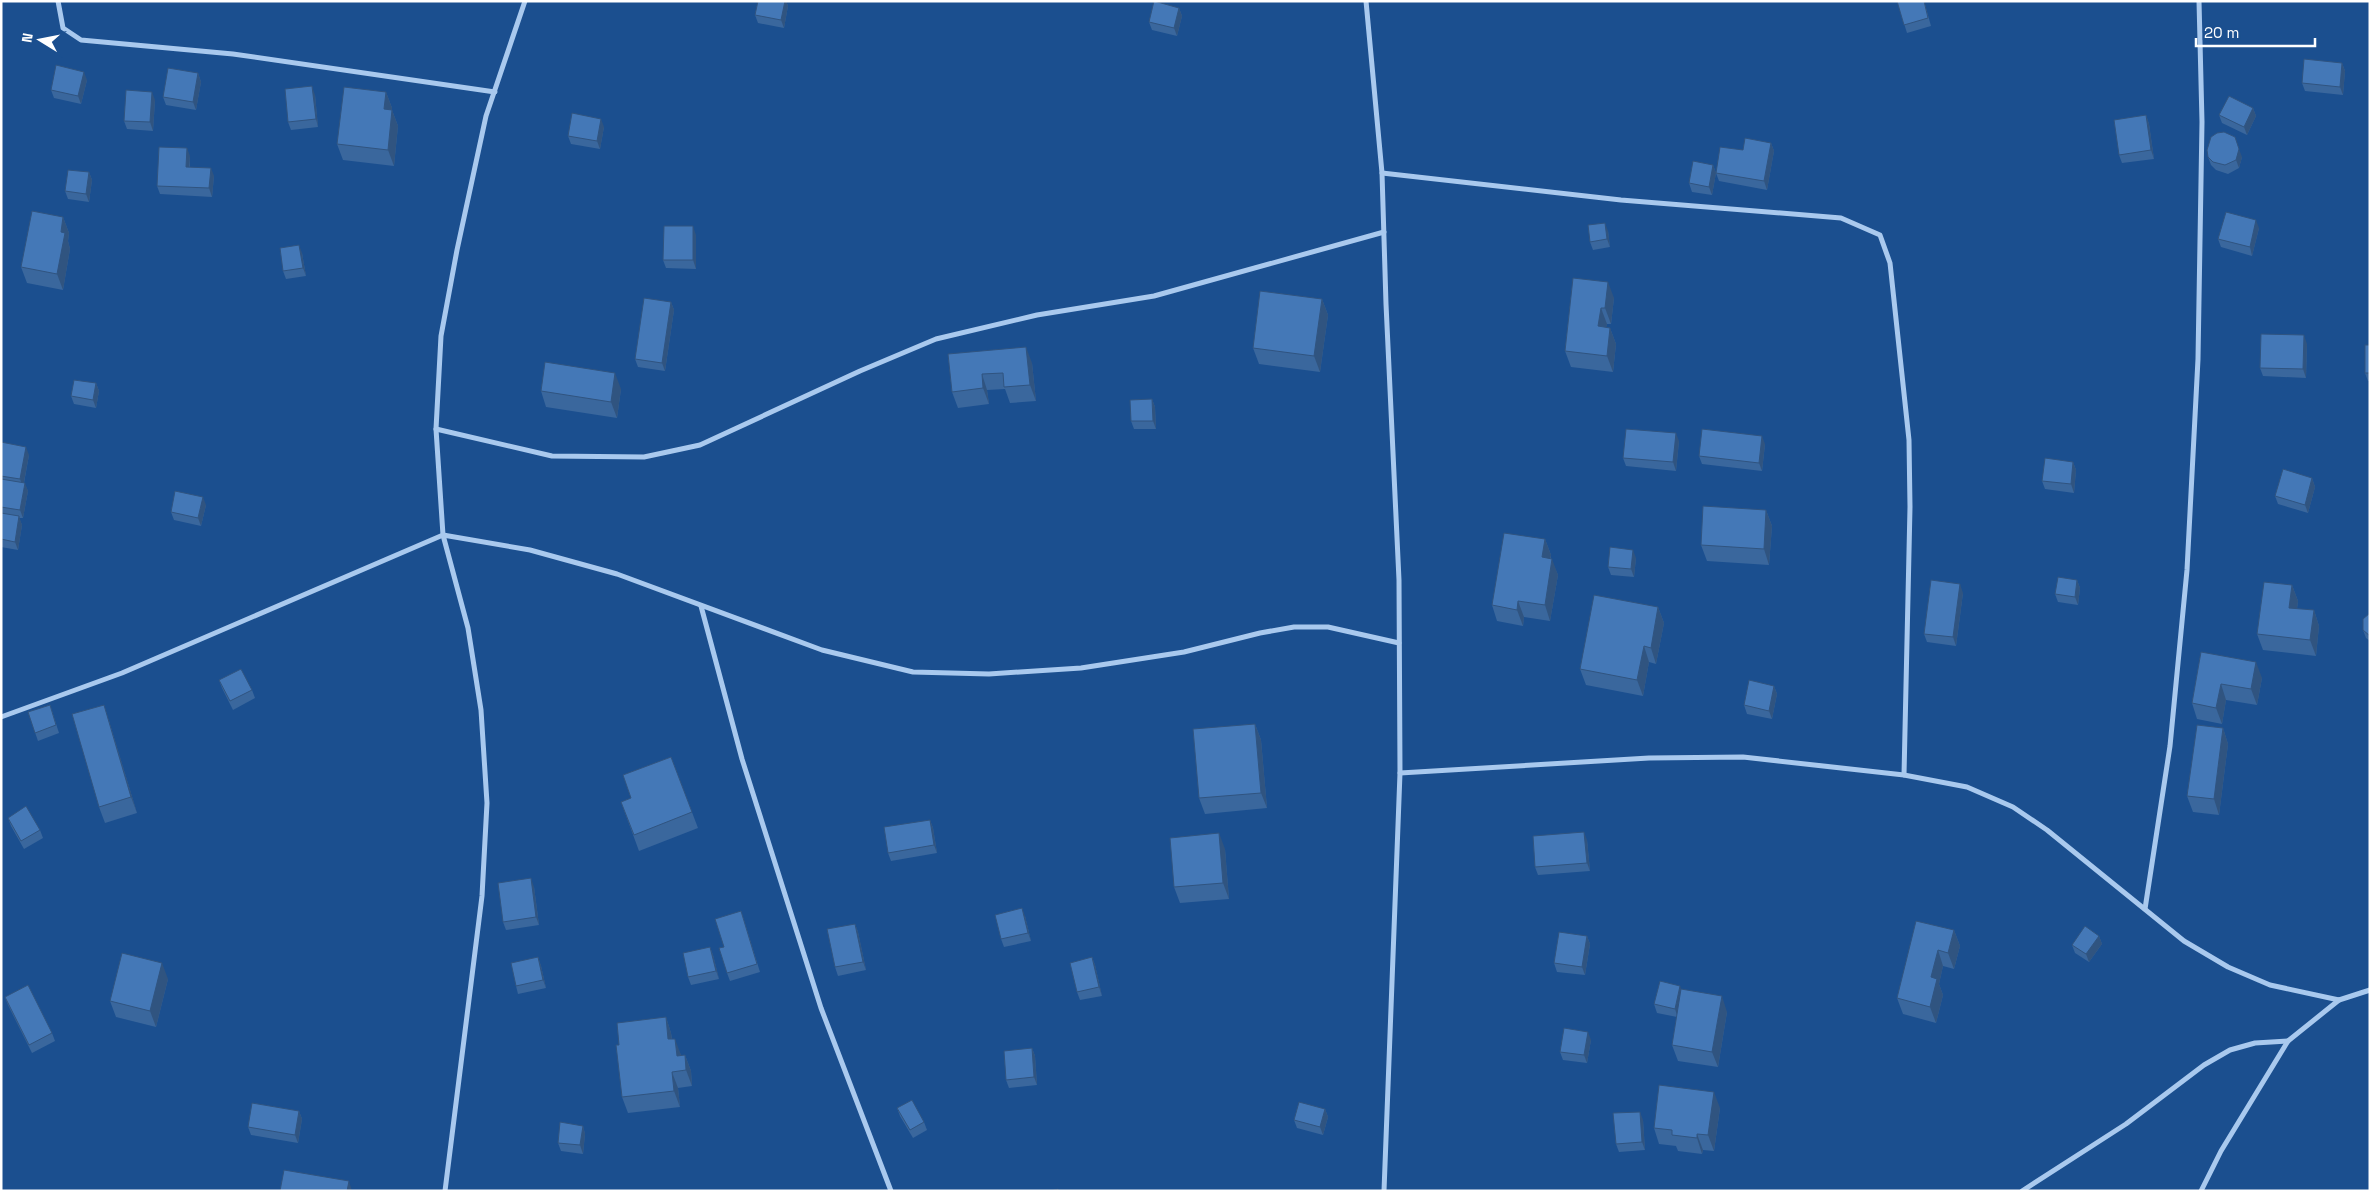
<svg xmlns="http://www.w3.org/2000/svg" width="2371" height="1192" font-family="'Space Grotesk',sans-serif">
<rect width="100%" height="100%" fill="#1b4f8f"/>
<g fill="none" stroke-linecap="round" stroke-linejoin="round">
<g stroke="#a9c9ee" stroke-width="5">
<polyline points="58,1 63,28 81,40 233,54 495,92"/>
<polyline points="1366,1 1382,173 1386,304 1399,580 1400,773 1384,1191"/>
<polyline points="1382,173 1621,200 1841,218 1880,235 1890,263 1909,440 1910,507 1904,775"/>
<polyline points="436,429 552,456 644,457 700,445 860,371 936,339 1037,315 1154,296 1384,232"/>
<polyline points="701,606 742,759 821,1008 891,1191"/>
<polyline points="1,717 122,673 443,535 436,429 441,336 457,250 486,116 525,1"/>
<polyline points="1400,773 1649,758 1743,757 1904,775 1967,787 2013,807 2047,830 2184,941 2228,967 2270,985 2339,1000 2370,990"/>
<polyline points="2145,909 2170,746 2187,570 2198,359 2202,122 2199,1"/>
<polyline points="445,1191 482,896 487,803 481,710 468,628 443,535 530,550 617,574 822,650 913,672 989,674 1081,668 1184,652 1260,633 1294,627 1328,627 1399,643"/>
<polyline points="2022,1191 2126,1124 2204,1065 2230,1050 2255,1043 2288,1041"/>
<polyline points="2201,1191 2221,1151 2288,1041 2339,1000"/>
</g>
</g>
<g fill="#3a679d">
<polygon points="758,1 786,1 788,6 784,28 758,23 755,15"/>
<polygon points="1897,1 1924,1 1931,26 1907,33"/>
<polygon points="1179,8 1182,16 1177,36 1152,30 1149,22"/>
<polygon points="2342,63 2345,71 2343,95 2305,91 2302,83"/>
<polygon points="198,73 201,82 196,110 166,105 163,97"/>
<polygon points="87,80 81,104 54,98 51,90"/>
<polygon points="386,92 392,108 392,110 398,126 394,166 343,160 337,144"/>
<polygon points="315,95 318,127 291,130 288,122"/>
<polygon points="155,100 153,131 127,129 124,121"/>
<polygon points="2253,108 2256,116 2247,135 2222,123 2219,115"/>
<polygon points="2146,115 2149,124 2154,159 2122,163 2119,155"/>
<polygon points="604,127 600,149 571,144 568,136"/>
<polygon points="1771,143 1774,151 1767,190 1719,181 1716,173 1743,150"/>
<polygon points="190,156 190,167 214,176 212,197 160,194 157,186"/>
<polygon points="2208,157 2242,157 2239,168 2228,174 2216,170 2211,165"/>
<polygon points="1713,165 1716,173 1712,195 1692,192 1689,183"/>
<polygon points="89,172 92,180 89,202 68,199 65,191"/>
<polygon points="63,217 69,233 68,241 70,249 63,290 27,283 21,267"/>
<polygon points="2259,228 2252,256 2221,247 2218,239"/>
<polygon points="1608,231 1610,247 1593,250 1590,242"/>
<polygon points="696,235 696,269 666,268 663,260"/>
<polygon points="302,253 306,276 286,279 283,271"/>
<polygon points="1573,278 1614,298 1611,324 1607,324 1606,327 1610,328 1616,344 1613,372 1571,367 1565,351"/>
<polygon points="1322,299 1328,315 1320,372 1259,364 1253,348"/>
<polygon points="671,302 674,310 665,371 638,367 635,359"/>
<polygon points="2307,344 2306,378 2263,376 2260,368"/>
<polygon points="2370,345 2370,381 2368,381 2365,373"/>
<polygon points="948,354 1032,363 1036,401 1010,403 1005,389 987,390 989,404 958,408 952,392"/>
<polygon points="96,383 99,391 96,408 74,404 71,396"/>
<polygon points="621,389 617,418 546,407 541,391"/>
<polygon points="1152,399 1155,407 1156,429 1134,429 1131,421"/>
<polygon points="1679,441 1676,471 1626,466 1623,458"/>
<polygon points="1,442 29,455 24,483 28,491 23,518 19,518 22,525 18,550 1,547"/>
<polygon points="1765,444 1762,471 1702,464 1699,456"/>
<polygon points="2073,462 2076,470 2074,493 2045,489 2042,481"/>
<polygon points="2312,478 2315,487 2308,513 2278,504 2275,496"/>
<polygon points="206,505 201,526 174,520 171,512"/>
<polygon points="1766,510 1772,526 1769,565 1707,561 1701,545"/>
<polygon points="1545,539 1551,555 1551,559 1558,575 1550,621 1524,617 1523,626 1497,621 1492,605"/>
<polygon points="1636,558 1634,577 1611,575 1608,567"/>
<polygon points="2077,580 2080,588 2078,605 2058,602 2055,594"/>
<polygon points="2292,585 2298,601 2297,609 2314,610 2319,626 2316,656 2263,650 2257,634"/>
<polygon points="1963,593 1956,646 1927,642 1924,634"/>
<polygon points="1658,607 1664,623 1656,664 1649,662 1643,696 1586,685 1580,669"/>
<polygon points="2370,613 2370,641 2366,638 2363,630"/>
<polygon points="2201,652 2262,678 2257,705 2226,700 2222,724 2197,719 2192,703"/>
<polygon points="219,680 252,690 255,698 233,710 222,688"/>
<polygon points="1774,686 1777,694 1772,719 1747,714 1744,705"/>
<polygon points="50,705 59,733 38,741 28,712"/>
<polygon points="109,721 137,813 105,823 99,807"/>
<polygon points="1255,724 1261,740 1267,808 1205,814 1199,798"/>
<polygon points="2223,728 2228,744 2219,815 2193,812 2187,796"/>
<polygon points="671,757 698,828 639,851 621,802 631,798 623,775"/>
<polygon points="8,818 40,830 43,838 24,849 11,826"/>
<polygon points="930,820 933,828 937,853 891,861 888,853"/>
<polygon points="1587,840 1590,871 1538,875 1535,867"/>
<polygon points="1225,849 1229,899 1180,903 1174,887"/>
<polygon points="534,887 539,925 506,930 503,922"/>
<polygon points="741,911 760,972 730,981 727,973 724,947"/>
<polygon points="1025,916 1031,941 1004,947 1001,939"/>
<polygon points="855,924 858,932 866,970 838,976 835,967"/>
<polygon points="1954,930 1960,946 1954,969 1943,966 1939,984 1943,995 1936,1023 1903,1014 1897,998"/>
<polygon points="1587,936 1590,944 1585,975 1557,972 1554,963"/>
<polygon points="2099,936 2102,944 2089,962 2075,953 2072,945"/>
<polygon points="710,947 713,955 719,979 691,985 688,977"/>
<polygon points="538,957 541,966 546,988 518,994 516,986"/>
<polygon points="1092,957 1095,965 1102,996 1080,1000 1077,992"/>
<polygon points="168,979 156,1027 116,1017 110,1001"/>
<polygon points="1681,989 1727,1012 1718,1067 1678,1061 1672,1045 1677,1017 1657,1013 1654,1004"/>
<polygon points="5,997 52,1033 55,1041 32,1053 8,1005"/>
<polygon points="666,1017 671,1033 672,1039 681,1055 685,1055 691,1071 692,1086 678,1088 680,1107 628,1113 622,1097 619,1045"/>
<polygon points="1591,1040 1587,1063 1563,1060 1560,1052"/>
<polygon points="1032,1048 1035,1056 1037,1085 1009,1088 1006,1080"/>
<polygon points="897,1108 924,1122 927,1130 913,1138 900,1116"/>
<polygon points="1720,1108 1714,1151 1703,1150 1702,1154 1678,1151 1676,1146 1659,1144 1654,1128"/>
<polygon points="1325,1109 1328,1117 1323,1135 1297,1128 1294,1120"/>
<polygon points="299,1111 302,1119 298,1143 251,1135 248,1127"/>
<polygon points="1643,1120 1645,1150 1619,1152 1616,1144"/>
<polygon points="583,1126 585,1134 583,1154 561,1151 558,1143"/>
</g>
<g fill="#305480">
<polygon points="785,1 786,1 788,6 784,28 781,20"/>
<polygon points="1179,8 1182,16 1177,36 1174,28"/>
<polygon points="2342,63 2345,71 2343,95 2340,87"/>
<polygon points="84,72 87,80 81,104 78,96"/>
<polygon points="198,73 201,82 196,110 193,102"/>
<polygon points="312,86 315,95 318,127 316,119"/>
<polygon points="152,92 155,100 153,131 150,122"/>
<polygon points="386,92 392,108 390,125 384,109"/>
<polygon points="2253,108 2256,116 2247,135 2244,127"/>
<polygon points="392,110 398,126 394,166 388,150"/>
<polygon points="2146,115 2149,124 2154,159 2151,150"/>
<polygon points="601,119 604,127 600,149 597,141"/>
<polygon points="1771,143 1774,151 1767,190 1764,181"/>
<polygon points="187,148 190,156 189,175 186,167"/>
<polygon points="2239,149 2242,157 2239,168 2236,160"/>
<polygon points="1713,165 1716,173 1712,195 1709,187"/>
<polygon points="211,168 214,176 212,197 209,188"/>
<polygon points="89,172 92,180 89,202 86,194"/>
<polygon points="63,217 69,233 68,241 70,249 63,290 57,274 61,232"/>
<polygon points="2256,220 2259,228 2252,256 2250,247"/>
<polygon points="1605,223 1608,231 1610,247 1607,239"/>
<polygon points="693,226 696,235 696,269 693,260"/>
<polygon points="299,245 302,253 306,276 303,268"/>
<polygon points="1608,282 1614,298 1611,324 1605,308"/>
<polygon points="1322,299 1328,315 1320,372 1314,356"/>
<polygon points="671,302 674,310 665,371 662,363"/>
<polygon points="1601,308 1607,324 1604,342 1598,326"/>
<polygon points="1610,328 1616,344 1613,372 1607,356"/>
<polygon points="2304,335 2307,344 2306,378 2303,369"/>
<polygon points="1026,347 1032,363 1036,401 1030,385"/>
<polygon points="615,373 621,389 617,418 611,402"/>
<polygon points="982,374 987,390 989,404 983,388"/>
<polygon points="96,383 99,391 96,408 93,400"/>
<polygon points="1152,399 1155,407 1156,429 1153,421"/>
<polygon points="1676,433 1679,441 1676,471 1673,462"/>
<polygon points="1762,436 1765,444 1762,471 1759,463"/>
<polygon points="26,447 29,455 23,487 20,479"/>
<polygon points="2073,462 2076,470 2074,493 2071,484"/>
<polygon points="2312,478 2315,487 2308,513 2305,505"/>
<polygon points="25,483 28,491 23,518 20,510"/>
<polygon points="203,497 206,505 201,526 198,518"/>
<polygon points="1766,510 1772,526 1769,565 1764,549"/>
<polygon points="19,516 22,525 18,550 15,542"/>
<polygon points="1545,539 1551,555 1548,573 1542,557"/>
<polygon points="1633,550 1636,558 1634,577 1631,569"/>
<polygon points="1552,559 1558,575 1550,621 1545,605"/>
<polygon points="2077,580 2080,588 2078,605 2075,597"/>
<polygon points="1960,584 1963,593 1956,646 1953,637"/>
<polygon points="2292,585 2298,601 2295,624 2289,608"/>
<polygon points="1518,601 1524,617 1523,626 1517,610"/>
<polygon points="1658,607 1664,623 1656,664 1651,648"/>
<polygon points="2314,610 2319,626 2316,656 2310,640"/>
<polygon points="1644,646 1649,662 1643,696 1637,680"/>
<polygon points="2256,662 2262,678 2257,705 2251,689"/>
<polygon points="2221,684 2226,700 2222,724 2216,708"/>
<polygon points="1774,686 1777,694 1772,719 1769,711"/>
<polygon points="104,705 109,721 137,813 131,797"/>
<polygon points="1255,724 1261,740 1267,808 1261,793"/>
<polygon points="2223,728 2228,744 2219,815 2214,799"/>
<polygon points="930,820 933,828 937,853 934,845"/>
<polygon points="1584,832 1587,840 1590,871 1587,863"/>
<polygon points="1219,833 1225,849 1229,899 1223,883"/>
<polygon points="531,878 534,887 539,925 536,917"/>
<polygon points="1022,908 1025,916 1031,941 1028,933"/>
<polygon points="855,924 858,932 866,970 863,962"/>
<polygon points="1954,930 1960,946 1954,969 1948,953"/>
<polygon points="1587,936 1590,944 1585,975 1582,967"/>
<polygon points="2099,936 2102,944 2089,962 2086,954"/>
<polygon points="710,947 713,955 719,979 716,971"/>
<polygon points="1938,950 1943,966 1939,984 1943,995 1936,1023 1930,1007 1931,977"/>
<polygon points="538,957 541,966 546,988 543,980"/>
<polygon points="1092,957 1095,965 1102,996 1099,987"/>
<polygon points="162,963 168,979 156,1027 150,1011"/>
<polygon points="1680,986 1683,994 1678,1018 1675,1009"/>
<polygon points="1722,996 1727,1012 1718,1067 1712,1052"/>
<polygon points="666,1017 671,1033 674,1055 668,1039"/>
<polygon points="1588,1032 1591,1040 1587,1063 1584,1055"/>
<polygon points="675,1039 681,1055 683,1072 677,1056"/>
<polygon points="1032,1048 1035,1056 1037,1085 1034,1077"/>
<polygon points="685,1055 691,1071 692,1086 686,1070"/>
<polygon points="672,1072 678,1088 680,1107 674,1091"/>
<polygon points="1714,1092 1720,1108 1714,1151 1708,1135"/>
<polygon points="1325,1109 1328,1117 1323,1135 1320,1127"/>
<polygon points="299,1111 302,1119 298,1143 295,1135"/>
<polygon points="1640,1112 1643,1120 1645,1150 1642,1142"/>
<polygon points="583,1126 585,1134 583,1154 580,1145"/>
<polygon points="1697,1134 1703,1150 1702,1154 1697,1138"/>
<polygon points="349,1181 352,1191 347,1191"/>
</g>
<g fill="#4478b7" stroke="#305480">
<polygon points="758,1 785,1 781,20 755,15"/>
<polygon points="1154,1 1179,8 1174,28 1149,22"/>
<polygon points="1897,1 1924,1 1928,18 1904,25"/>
<polygon points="2304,59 2342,63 2340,87 2302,83"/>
<polygon points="56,65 84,72 78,96 51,90"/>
<polygon points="168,68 198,73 193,102 163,97"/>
<polygon points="312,86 316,119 288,122 285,89"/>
<polygon points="344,87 386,92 384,109 392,110 388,150 337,144"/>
<polygon points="126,90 152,92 150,122 124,121"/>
<polygon points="2229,96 2253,108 2244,127 2219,115"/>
<polygon points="572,113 601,119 597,141 568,136"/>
<polygon points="2146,115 2151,150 2119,155 2114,120"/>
<polygon points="2224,132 2235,137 2239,149 2236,160 2225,165 2213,162 2208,157 2207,150 2211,137 2217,133"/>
<polygon points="1745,138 1771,143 1764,181 1716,173 1720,147 1743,150"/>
<polygon points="159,147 187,148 186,167 211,168 209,188 157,186"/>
<polygon points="1693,161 1713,165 1709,187 1689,183"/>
<polygon points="68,170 89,172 86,194 65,191"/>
<polygon points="32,211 63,217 61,232 65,233 57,274 21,267"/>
<polygon points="2226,212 2256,220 2250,247 2218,239"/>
<polygon points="1605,223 1607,239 1590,242 1588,225"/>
<polygon points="664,226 693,226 693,260 663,260"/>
<polygon points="299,245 303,268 283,271 280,248"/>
<polygon points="1573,278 1608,282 1605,308 1601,308 1598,326 1610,328 1607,356 1565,351"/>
<polygon points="1260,291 1322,299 1314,356 1253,348"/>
<polygon points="644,298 671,302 662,363 635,359"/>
<polygon points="2261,334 2304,335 2303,369 2260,368"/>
<rect x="2365" y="345" width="5" height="28"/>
<polygon points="1026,347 1030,385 1004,387 1003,373 982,374 983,388 952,392 948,354"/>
<polygon points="545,362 615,373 611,402 541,391"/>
<polygon points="74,380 96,383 93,400 71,396"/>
<polygon points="1152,399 1153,421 1131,421 1130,400"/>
<polygon points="1626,429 1676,433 1673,462 1623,458"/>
<polygon points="1702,429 1762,436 1759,463 1699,456"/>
<polygon points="1,442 26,447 20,479 1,476"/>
<polygon points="2045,458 2073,462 2071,484 2042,481"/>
<polygon points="2283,469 2312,478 2305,505 2275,496"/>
<polygon points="1,479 25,483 20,510 1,507"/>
<polygon points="175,491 203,497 198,518 171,512"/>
<polygon points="1703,506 1766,510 1764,549 1701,545"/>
<polygon points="1,513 19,516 15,542 1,539"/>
<polygon points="1504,533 1545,539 1542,557 1552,559 1545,605 1518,601 1517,610 1492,605"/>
<polygon points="1610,547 1633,550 1631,569 1608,567"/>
<polygon points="2058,577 2077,580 2075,597 2055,594"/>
<polygon points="1931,580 1960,584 1953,637 1924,634"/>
<polygon points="2264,582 2292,585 2289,608 2314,610 2310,640 2257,634"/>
<polygon points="1594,595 1658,607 1651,648 1644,646 1637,680 1580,669"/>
<polygon points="2370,613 2370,636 2363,630 2363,619"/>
<polygon points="2201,652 2256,662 2251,689 2221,684 2216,708 2192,703"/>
<polygon points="241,669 252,690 230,701 219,680"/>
<polygon points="1749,680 1774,686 1769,711 1744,705"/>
<polygon points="50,705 56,725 35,733 28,712"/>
<polygon points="104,705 131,797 99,807 72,714"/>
<polygon points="1255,724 1261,793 1199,798 1193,729"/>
<polygon points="2197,725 2223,728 2214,799 2187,796"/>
<polygon points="671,757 692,812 634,835 621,802 631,798 623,775"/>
<polygon points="26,806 40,830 21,841 8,818"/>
<polygon points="930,820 934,845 888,853 884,827"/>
<polygon points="1584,832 1587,863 1535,867 1533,836"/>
<polygon points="1219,833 1223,883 1174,887 1170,838"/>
<polygon points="531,878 536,917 503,922 498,883"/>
<polygon points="1022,908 1028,933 1001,939 995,915"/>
<polygon points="741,911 757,964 727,973 719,948 724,947 715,919"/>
<polygon points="1916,921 1954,930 1948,953 1938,950 1931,977 1937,979 1930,1007 1897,998"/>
<polygon points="855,924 863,962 835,967 827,929"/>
<polygon points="2085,926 2099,936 2086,954 2072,945"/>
<polygon points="1559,932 1587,936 1582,967 1554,963"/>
<polygon points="710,947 716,971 688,977 683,953"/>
<polygon points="122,953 162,963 150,1011 110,1001"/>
<polygon points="538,957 543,980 516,986 511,963"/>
<polygon points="1092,957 1099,987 1077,992 1070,963"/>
<polygon points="1660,981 1680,986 1675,1009 1654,1004"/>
<polygon points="28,985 52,1033 29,1045 5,997"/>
<polygon points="1681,989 1722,996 1712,1052 1672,1045"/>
<polygon points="666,1017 668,1039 675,1039 677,1056 685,1055 686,1070 672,1072 674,1091 622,1097 616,1045 619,1045 617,1023"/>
<polygon points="1564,1028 1588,1032 1584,1055 1560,1052"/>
<polygon points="1032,1048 1034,1077 1006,1080 1004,1051"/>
<polygon points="1659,1085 1714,1092 1708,1135 1697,1134 1697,1138 1672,1135 1672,1130 1654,1128"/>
<polygon points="912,1100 924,1122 910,1130 897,1108"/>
<polygon points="1299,1102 1325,1109 1320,1127 1294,1120"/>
<polygon points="252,1103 299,1111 295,1135 248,1127"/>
<polygon points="1640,1112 1642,1142 1616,1144 1613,1113"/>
<polygon points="560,1122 583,1126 580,1145 558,1143"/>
<polygon points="284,1170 349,1181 347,1191 280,1191"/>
<polygon points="1058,1189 1059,1191 1050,1191"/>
</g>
<rect width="2371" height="1192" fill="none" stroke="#ffffff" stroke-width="5"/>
<g transform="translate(40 40) rotate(280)" stroke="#1b4f8f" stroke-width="4" paint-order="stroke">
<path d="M0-4L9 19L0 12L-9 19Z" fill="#ffffff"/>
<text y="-8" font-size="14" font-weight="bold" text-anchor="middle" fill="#ffffff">N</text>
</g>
<path d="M2196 38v8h119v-8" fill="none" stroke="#ffffff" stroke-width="2.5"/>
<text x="2204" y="38" font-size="15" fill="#ffffff" stroke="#1b4f8f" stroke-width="4" paint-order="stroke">20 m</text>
</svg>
